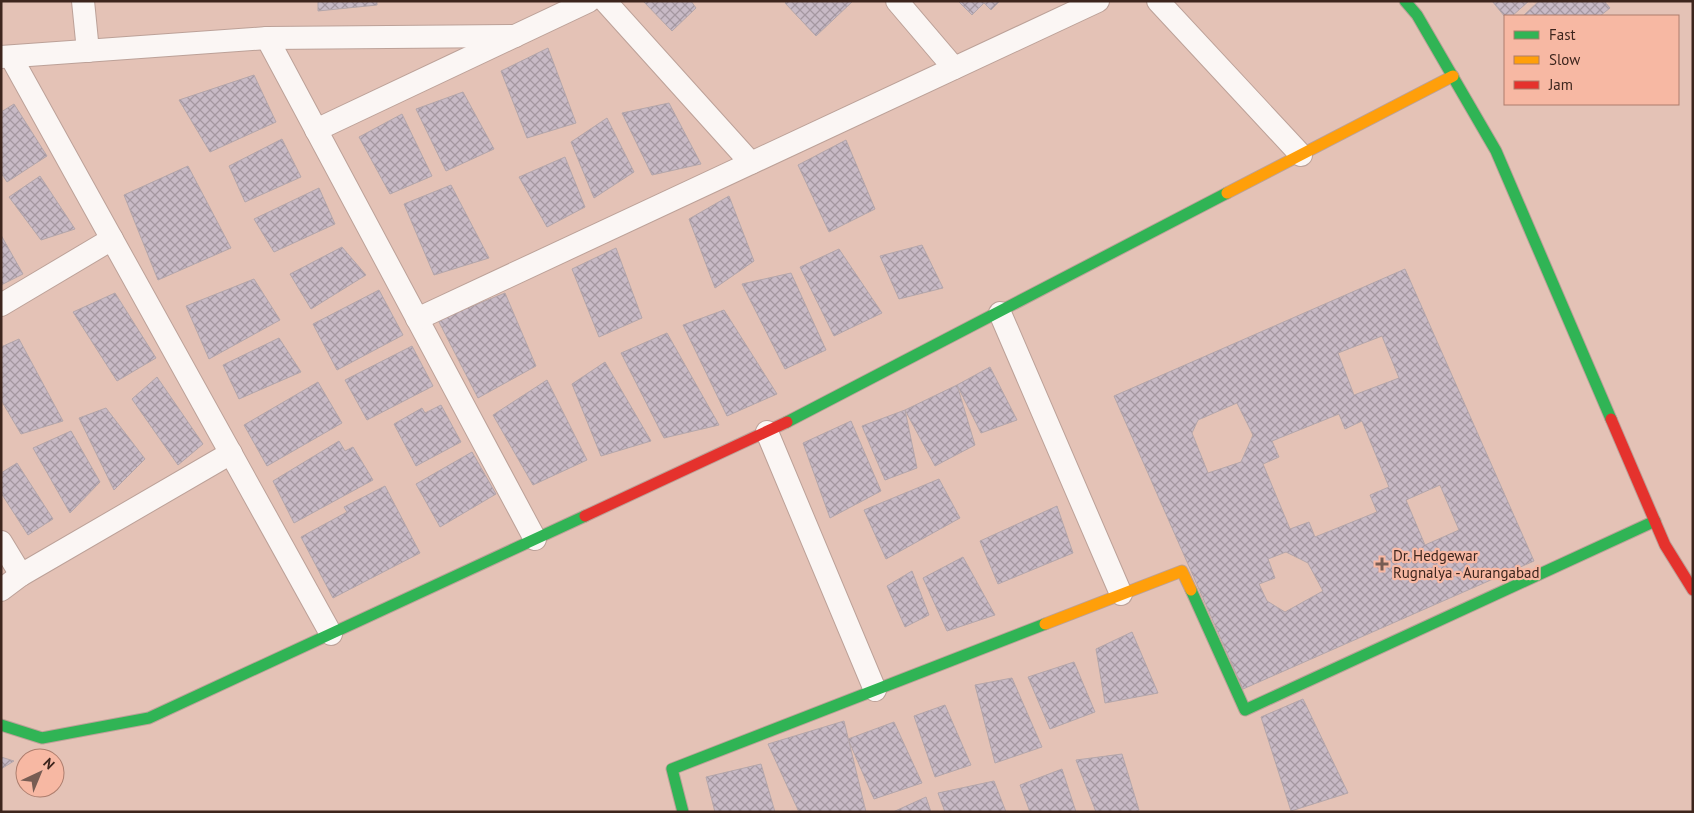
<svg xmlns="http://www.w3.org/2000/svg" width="1694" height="813" font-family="'PT Sans',sans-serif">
<defs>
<pattern id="building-cross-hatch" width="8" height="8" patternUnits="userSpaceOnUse" patternTransform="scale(1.25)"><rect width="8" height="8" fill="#c8bac6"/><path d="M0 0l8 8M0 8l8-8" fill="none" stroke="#a497a0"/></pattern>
</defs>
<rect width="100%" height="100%" fill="#e4c2b6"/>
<g fill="url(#building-cross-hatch)" stroke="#b4a6aa" fill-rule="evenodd">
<polygon points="318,1 377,1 377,5 318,11"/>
<polygon points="643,1 691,1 696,8 672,31"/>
<polygon points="787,1 853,1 816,36 785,3"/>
<polygon points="958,1 1000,1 991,10 984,3 972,15"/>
<polygon points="1492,1 1529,1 1512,16 1505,17"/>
<polygon points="1539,1 1604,1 1610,8 1600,16 1523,16"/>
<polygon points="548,48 576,123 527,138 501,71"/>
<polygon points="254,75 276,122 210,152 179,100"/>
<polygon points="463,92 494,149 446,171 416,109"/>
<polygon points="669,103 701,164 652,175 622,113"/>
<polygon points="14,104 47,156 7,182 1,173 1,112"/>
<polygon points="402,114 432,176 390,194 359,137"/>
<polygon points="607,118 634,172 594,198 571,142"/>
<polygon points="282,139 301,177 245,202 229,166"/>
<polygon points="846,140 875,209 829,232 798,165"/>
<polygon points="565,157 585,207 547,227 519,177"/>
<polygon points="188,166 231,248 158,280 124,195"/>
<polygon points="40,176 75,229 41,240 9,197"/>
<polygon points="451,185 489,258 434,275 404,204"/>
<polygon points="319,188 335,224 274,252 254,219"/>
<polygon points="729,196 754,261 715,288 689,219"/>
<polygon points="1,235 23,274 1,285"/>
<polygon points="922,245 943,288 899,299 880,256"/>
<polygon points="342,247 366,275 311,309 290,274"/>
<polygon points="616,248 642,318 599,337 572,269"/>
<polygon points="839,249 882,313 834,336 800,267"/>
<path d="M1405,269L1534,561L1243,689L1114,396ZM1382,336L1399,378L1354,395L1338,353ZM1237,403L1253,435L1241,462L1208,473L1192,433L1198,420ZM1339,414L1345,429L1362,421L1389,487L1370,495L1377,512L1315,537L1309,522L1290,529L1263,464L1279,457L1272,441ZM1440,485L1459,530L1425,545L1406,500ZM1286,552L1308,563L1323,591L1285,612L1267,601L1259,584L1275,578L1268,559Z"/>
<polygon points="791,273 826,350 785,369 742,284"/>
<polygon points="254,279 280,320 209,359 186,306"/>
<polygon points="379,290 403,335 337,370 313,324"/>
<polygon points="115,293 156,358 117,381 73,312"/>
<polygon points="505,293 536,366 478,398 438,320"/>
<polygon points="724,310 777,394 727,416 683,325"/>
<polygon points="667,333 719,425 664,438 621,353"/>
<polygon points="279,338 301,372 239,399 223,365"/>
<polygon points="19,339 63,421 21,434 1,400 1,347"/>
<polygon points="412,346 433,386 367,420 345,380"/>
<polygon points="605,362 651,441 601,456 572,384"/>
<polygon points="990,367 1017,420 981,433 957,385"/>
<polygon points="157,377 203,444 178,465 132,399"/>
<polygon points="547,380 587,460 533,485 493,415"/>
<polygon points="318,382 342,423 267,466 244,425"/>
<polygon points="957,385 975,445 935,466 905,410"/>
<polygon points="441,405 461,442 416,466 394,424 422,408 425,413"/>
<polygon points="106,408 145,459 114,490 79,418"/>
<polygon points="905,410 917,468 885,480 862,426"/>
<polygon points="851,421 881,491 830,518 803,443"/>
<polygon points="71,431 100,482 70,513 33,448"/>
<polygon points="339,441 345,451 353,447 373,480 294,523 273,481"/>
<polygon points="472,452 496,494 440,527 416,484"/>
<polygon points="17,463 53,519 28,535 1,493 1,473"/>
<polygon points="939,479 960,518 886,559 864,510"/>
<polygon points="385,486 420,553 333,598 301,537 347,512 344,507"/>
<polygon points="1057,506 1073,553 998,584 980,541"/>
<polygon points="963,557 995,615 947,631 923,578"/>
<polygon points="912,571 929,615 905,627 887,586"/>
<polygon points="1132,632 1158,693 1105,703 1096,649"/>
<polygon points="1074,662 1095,712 1050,729 1028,677"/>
<polygon points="1012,678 1042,747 995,763 975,685"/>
<polygon points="1303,699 1348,793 1291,811 1261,717"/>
<polygon points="945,705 971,765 935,777 914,716"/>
<polygon points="844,721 866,812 799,812 768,744"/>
<polygon points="894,722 922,783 874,799 848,739"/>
<polygon points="1122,754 1139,810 1134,812 1096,812 1076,760"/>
<polygon points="1,757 14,761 1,769"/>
<polygon points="761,764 775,812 715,812 706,777"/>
<polygon points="1062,769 1076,812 1030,812 1020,785"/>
<polygon points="994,781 1006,812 945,812 938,793"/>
<polygon points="926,797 931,812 893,812"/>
</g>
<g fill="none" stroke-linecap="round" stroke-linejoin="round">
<g stroke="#bca198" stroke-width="24">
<g id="street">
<polyline points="83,1 88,51"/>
<polyline points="605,1 751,163"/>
<polyline points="897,1 954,68"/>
<polyline points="1158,1 1301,155"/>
<polyline points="267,38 535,539"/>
<polyline points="1,57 267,38 515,36"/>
<polyline points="11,57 331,634"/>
<polyline points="316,130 589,1"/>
<polyline points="1,305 112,239"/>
<polyline points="1000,313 1121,594"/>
<polyline points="417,319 1098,1"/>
<polyline points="767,432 875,690"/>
<polyline points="1,542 21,575"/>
<polyline points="1,590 21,575 231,453"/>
</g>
</g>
<g stroke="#bca198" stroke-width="13">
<g id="fast">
<polyline points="1405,1 1417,15 1496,151 1611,419"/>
<polyline points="787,422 1227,193"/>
<polyline points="1191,590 1245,710 1655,521"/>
<polyline points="1,725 42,738 149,718 585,516"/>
<polyline points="683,812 672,769 1045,624"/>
</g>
</g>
<g stroke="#bca198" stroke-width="13">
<g id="slow">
<polyline points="1227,193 1453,76"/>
<polyline points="1045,624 1182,571 1191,590"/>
</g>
</g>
<g stroke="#bca198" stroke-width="13">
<g id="jam">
<polyline points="1611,419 1665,545 1693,590"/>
<polyline points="585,516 787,422"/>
</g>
</g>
<use href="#street" stroke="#fbf6f4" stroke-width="22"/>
<use href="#fast" stroke="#30b455" stroke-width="11"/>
<use href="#slow" stroke="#ff9f0a" stroke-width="11"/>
<use href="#jam" stroke="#e5322d" stroke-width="11"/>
</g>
<path fill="#775c53" stroke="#f7b8a3" stroke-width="2" d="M1379.5 556.5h5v5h5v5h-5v5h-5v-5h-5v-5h5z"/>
<g text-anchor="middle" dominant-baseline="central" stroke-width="4.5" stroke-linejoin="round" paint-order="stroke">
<g font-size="15" fill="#3d251d" stroke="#f7b8a3" text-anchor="start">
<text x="1393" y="555">Dr. Hedgewar<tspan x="1393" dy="17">Rugnalya - Aurangabad</tspan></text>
</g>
</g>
<rect width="1694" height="813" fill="none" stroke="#3d251d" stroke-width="5"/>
<rect x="1504" y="15" width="175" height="90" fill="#f7b8a3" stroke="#ad7d6d"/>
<rect x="1514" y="31" width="25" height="8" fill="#30b455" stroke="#ad7d6d"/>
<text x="1549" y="40" font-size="15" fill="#3d251d">Fast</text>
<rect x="1514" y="56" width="25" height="8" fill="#ff9f0a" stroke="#ad7d6d"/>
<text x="1549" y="65" font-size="15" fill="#3d251d">Slow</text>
<rect x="1514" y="81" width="25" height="8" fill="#e5322d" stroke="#ad7d6d"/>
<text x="1549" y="90" font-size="15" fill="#3d251d">Jam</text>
<g transform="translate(40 773) rotate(44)"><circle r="24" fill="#f7b8a3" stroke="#ad7d6d"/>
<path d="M0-4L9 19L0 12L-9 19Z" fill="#775c53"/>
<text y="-8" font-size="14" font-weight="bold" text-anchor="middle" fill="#3d251d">N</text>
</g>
</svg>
